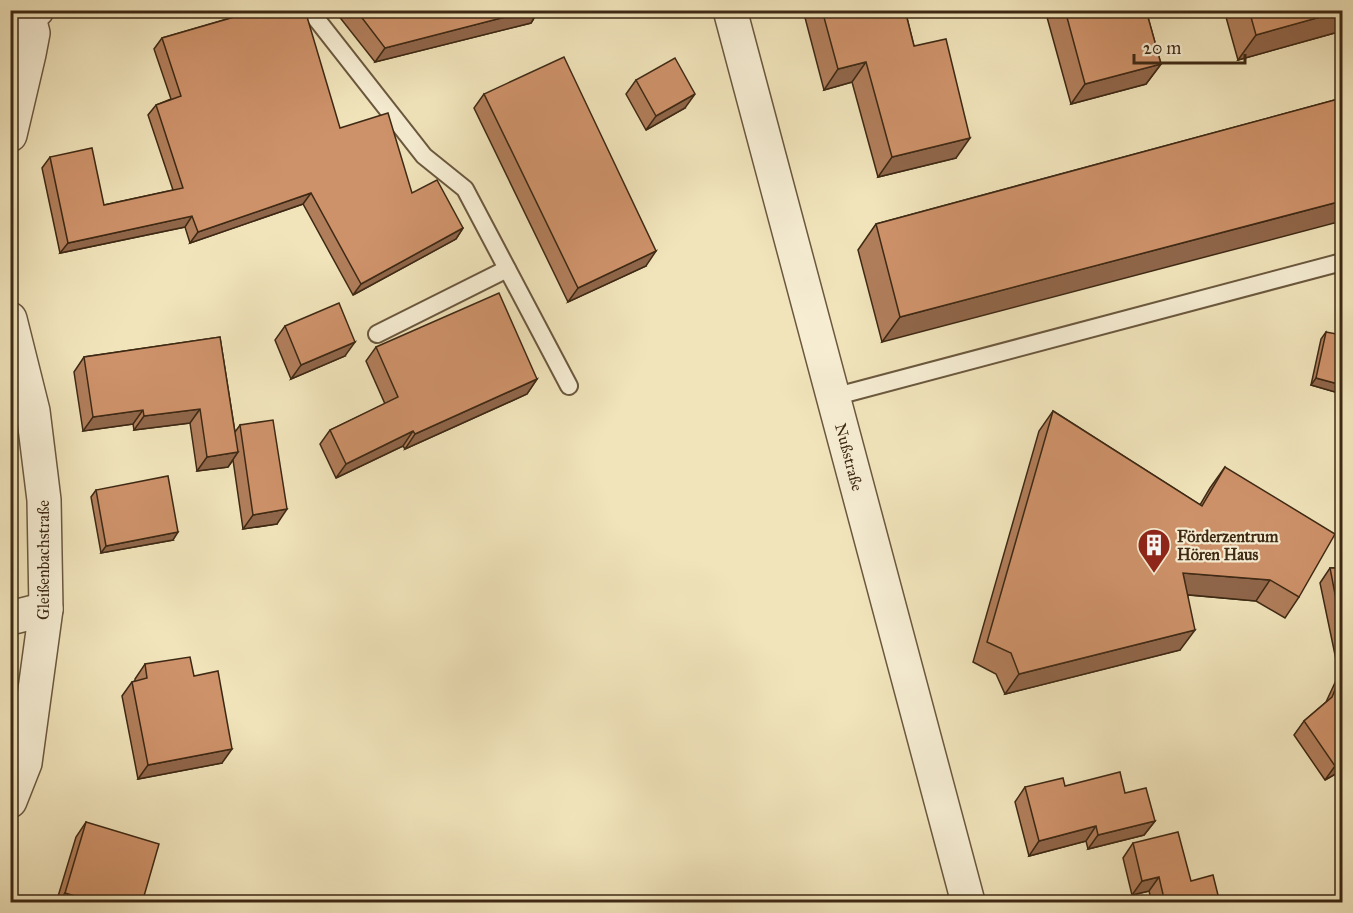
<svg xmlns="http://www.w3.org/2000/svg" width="1353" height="913" font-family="'IM FELL Great Primer',serif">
<rect width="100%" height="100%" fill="#f1e4bb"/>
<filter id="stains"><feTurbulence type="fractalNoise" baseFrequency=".00333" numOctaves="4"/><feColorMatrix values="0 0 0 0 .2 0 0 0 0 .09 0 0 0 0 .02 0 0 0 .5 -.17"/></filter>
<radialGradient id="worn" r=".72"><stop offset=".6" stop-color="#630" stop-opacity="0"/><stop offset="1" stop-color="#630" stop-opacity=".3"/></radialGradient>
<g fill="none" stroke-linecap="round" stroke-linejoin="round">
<g stroke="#6b583e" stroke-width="20">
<g id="service">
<polyline points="308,10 311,12 424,156 465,189 569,386"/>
<polyline points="377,334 507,269"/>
<polyline points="833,397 1342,262"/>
</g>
</g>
<g stroke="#6b583e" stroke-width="36">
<g id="minor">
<polyline points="730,10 968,902"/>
<polyline points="10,135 29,54 33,33 28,14"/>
<polyline points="10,319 33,411 44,500 46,609 25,763 10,801"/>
<polyline points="10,618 46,609"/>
</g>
</g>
<g stroke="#6b583e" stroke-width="36">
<polyline id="tertiary" points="10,20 37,10"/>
</g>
<use href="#service" stroke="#f6edd3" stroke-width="16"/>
<use href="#minor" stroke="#f6edd3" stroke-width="33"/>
<use href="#tertiary" stroke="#f6edd3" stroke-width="33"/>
</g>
<g fill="#b17e5b" stroke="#3e2914" stroke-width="1.5">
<polygon points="334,10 539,10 531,23 375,62"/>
<polygon points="803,10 905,10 914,46 956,158 878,177 852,82 824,90"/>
<polygon points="1045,10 1146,10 1161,64 1146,84 1071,104"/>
<polygon points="1224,10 1342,10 1342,26 1338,32 1238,60"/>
<polygon points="245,13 340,128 412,193 463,228 456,239 353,295 303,204 190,243 185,227 60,253 42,168 50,157 104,205 173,190 148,115 156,105 171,99 154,49 162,38 244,14"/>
<polygon points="636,80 685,108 646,130 626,94"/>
<polygon points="484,94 646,266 568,302 474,108"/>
<polygon points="1342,98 882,342 858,250 876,224"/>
<polygon points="285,326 345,356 291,379 275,340"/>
<polygon points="1326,332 1342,394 1311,385 1321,339"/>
<polygon points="220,337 235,432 240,425 277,524 243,529 233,460 228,467 197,471 190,423 134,430 133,424 83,431 74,372 84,357"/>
<polygon points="376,347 537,379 527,394 405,449 403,446 336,478 320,444 330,430 385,404 366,361"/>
<polygon points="1053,411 1200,505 1210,488 1225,467 1299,597 1285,618 1256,601 1188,595 1180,650 1005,694 996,674 973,662 1039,431"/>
<polygon points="96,490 173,540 101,553 91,497"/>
<polygon points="1330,568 1342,568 1342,783 1339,772 1325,780 1294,735 1304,721 1326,702 1339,674 1320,583"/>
<polygon points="145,664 194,676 222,763 138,779 122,696 132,682 135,681 135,679"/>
<polygon points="1065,786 1125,793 1155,821 1144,835 1088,849 1086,841 1029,856 1015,802 1025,787"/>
<polygon points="86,822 142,903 56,903 76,837"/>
<polygon points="1133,843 1191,881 1220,903 1152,903 1149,891 1132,895 1123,858"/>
</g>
<g fill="#90664a" stroke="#3e2914" stroke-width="1.5">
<polygon points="532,10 539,10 531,23 375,62 385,48"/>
<polygon points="1018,10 1030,10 1016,14"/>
<polygon points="1342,11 1342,26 1338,32 1238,60 1256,35"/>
<polygon points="866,62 852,82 824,90 838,69"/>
<polygon points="1161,64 1146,84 1071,104 1085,84"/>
<polygon points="695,94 685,108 646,130 656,116"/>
<polygon points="970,138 956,158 878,177 892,157"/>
<polygon points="311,193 303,204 190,243 198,232"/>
<polygon points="1342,201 1342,221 882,342 900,317"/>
<polygon points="192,216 185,227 60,253 68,243"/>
<polygon points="463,228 456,239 353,295 361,284"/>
<polygon points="656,251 646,266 568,302 578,288"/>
<polygon points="355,342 345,356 291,379 301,365"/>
<polygon points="1316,378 1342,385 1342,394 1311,385"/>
<polygon points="537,379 527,394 405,449 415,434"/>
<polygon points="200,409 190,423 134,430 144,416"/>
<polygon points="143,410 133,424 83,431 93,417"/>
<polygon points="413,431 403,446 336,478 346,464"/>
<polygon points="238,452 228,467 197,471 207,457"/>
<polygon points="287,509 277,524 243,529 253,515"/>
<polygon points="178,532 173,540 101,553 106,546"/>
<polygon points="1183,573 1270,580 1256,601 1169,593"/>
<polygon points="1195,630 1180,650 1005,694 1019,674"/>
<polygon points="232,749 222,763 138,779 148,765"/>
<polygon points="1342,761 1342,766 1339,772 1325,780 1335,766"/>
<polygon points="1155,821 1144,835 1088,849 1098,835"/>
<polygon points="1096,826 1086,841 1029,856 1039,841"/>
<polygon points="1159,877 1149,891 1132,895 1142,881"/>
<polygon points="65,893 98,903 58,903"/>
</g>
<g fill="#ce926a" stroke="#3e2914" stroke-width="1.5">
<polygon points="252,10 305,10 340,128 388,113 412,193 437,180 463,228 361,284 311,193 198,232 192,216 68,243 50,157 92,148 104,205 183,188 156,105 181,96 162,38 245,14 245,13"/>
<polygon points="356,10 532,10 385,48"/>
<polygon points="822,10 905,10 914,46 946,39 970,138 892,157 866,62 838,69"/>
<polygon points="1065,10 1146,10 1161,64 1085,84"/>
<polygon points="1249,10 1342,10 1342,11 1256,35"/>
<polygon points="564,57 656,251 578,288 484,94"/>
<polygon points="675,58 695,94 656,116 636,80"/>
<polygon points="1342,98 1342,201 900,317 876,224"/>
<polygon points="499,293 537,379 415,434 413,431 346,464 330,430 398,397 376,347"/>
<polygon points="339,303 355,342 301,365 285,326"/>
<polygon points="1326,332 1342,335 1342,385 1316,378"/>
<polygon points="220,337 238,452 207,457 200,409 144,416 143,410 93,417 84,357"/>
<polygon points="1053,411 1202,506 1225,467 1335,534 1299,597 1270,580 1183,573 1195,630 1019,674 1011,653 987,642"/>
<polygon points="273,420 287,509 253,515 240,425"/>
<polygon points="168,476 178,532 106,546 96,490"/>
<polygon points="1330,568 1342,568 1342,630"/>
<polygon points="190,657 194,676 218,671 232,749 148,765 132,682 147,678 145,664"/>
<polygon points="1342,673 1342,761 1335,766 1304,721 1332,697"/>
<polygon points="1120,772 1125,793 1146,788 1155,821 1098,835 1096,826 1039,841 1025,787 1063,778 1065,786"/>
<polygon points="86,822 159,844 142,903 98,903 65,893"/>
<polygon points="1178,832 1191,881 1213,875 1220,903 1165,903 1159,877 1142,881 1133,843"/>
</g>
<defs>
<g id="building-pin" transform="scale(1.725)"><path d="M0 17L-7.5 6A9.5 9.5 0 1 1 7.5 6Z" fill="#8f2418" stroke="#f6edd3"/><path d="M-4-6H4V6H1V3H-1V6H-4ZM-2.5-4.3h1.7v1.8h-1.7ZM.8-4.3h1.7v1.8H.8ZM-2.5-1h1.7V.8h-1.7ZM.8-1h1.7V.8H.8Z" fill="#fff"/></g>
</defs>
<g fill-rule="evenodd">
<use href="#building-pin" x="1154" y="545"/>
</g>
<g text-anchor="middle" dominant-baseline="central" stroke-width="4.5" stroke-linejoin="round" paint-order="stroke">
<g font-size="16" fill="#3e2914" stroke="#f6edd3">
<text transform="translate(849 457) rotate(75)">Nußstraße</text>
<text transform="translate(43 560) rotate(-90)">Gleißenbachstraße</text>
</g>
<g font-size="16" font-weight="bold" fill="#3e2914" stroke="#f6edd3" text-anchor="start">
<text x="1177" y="536">Förderzentrum<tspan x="1177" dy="18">Hören Haus</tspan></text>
</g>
</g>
<rect width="1353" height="913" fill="none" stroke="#f1e4bb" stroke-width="36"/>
<rect x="12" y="12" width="1329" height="889" fill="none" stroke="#3e2914" stroke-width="3"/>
<rect x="18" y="18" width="1317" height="877" fill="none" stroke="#3e2914" stroke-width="1.5"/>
<path d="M1134 54v9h111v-9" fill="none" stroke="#3e2914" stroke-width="3"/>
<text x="1143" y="54" font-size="18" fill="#3e2914" stroke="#f6edd3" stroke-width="4.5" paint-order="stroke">20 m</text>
<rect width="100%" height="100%" filter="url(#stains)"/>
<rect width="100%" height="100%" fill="url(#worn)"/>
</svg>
